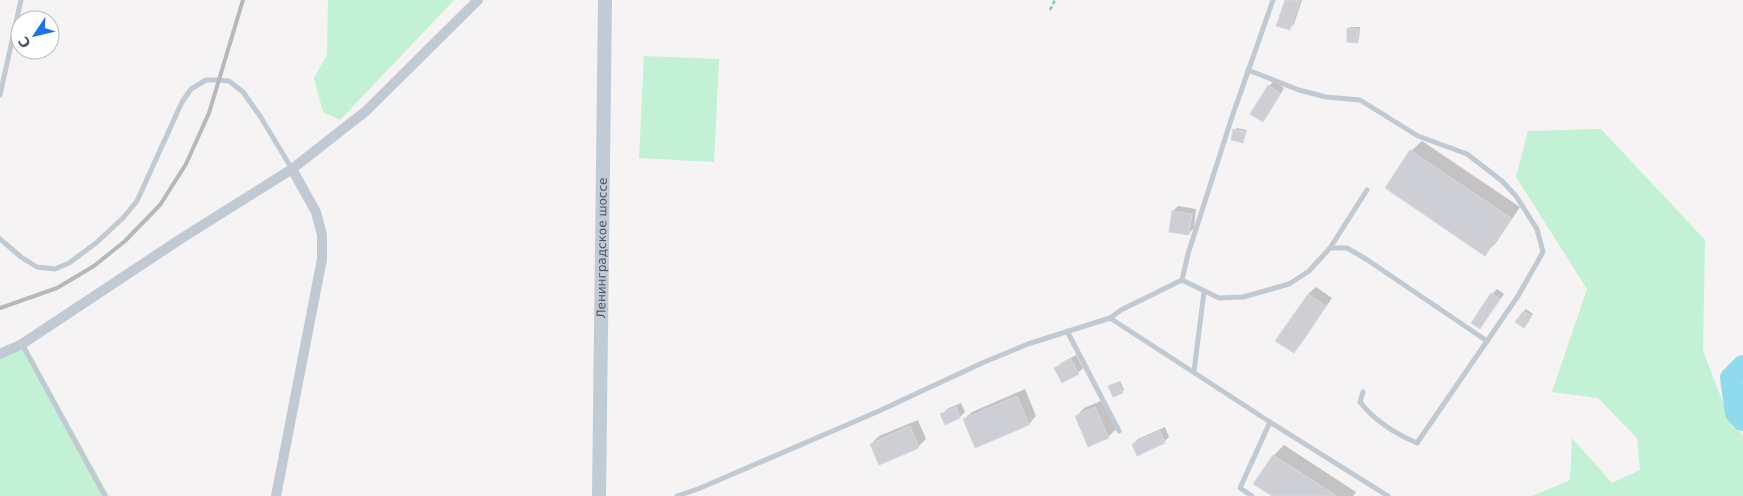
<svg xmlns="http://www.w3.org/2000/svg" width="1743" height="496" font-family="'DejaVu Sans',sans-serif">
<rect width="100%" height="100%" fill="#f5f3f3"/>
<g fill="#c3f1d5">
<polygon points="328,0 454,0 340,120 323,112 314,78 327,55"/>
<polygon points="644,56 719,59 714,162 639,158"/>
<polygon points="1601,129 1705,240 1703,351 1729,418 1743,436 1743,496 1532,496 1570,480 1572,438 1612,483 1640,470 1637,438 1598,398 1552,392 1587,289 1516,177 1528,131"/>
<polygon points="26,346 109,496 0,496 0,359"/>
</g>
<g fill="#0003">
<polygon points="1286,0 1302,0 1294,24 1289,29"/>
<polygon points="1351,27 1360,27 1359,39 1357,41 1348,29"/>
<polygon points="1274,81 1284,88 1268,115 1263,120 1269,86"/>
<polygon points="1237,128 1247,130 1242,142 1234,130"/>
<polygon points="1422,141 1520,207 1495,244 1485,254 1387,188 1411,151"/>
<polygon points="1178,206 1196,209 1194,228 1189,233 1173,211"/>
<polygon points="1316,287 1332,298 1301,344 1293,351 1308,294"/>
<polygon points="1497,289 1504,294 1480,328 1492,294"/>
<polygon points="1526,309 1533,314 1526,324 1524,311"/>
<polygon points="1076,355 1083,368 1078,373 1056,368 1061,363"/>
<polygon points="1120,381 1124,390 1122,392 1110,386"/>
<polygon points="1025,389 1036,416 1029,424 976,446 964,419 972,412"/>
<polygon points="1103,400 1116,429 1108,437 1077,416 1084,408"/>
<polygon points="961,403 965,412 960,417 946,423 942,414 947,409"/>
<polygon points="918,420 926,439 918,447 871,444 879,436"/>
<polygon points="1165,427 1169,437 1164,442 1133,444 1138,439"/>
<polygon points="1284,445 1356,492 1353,496 1274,496 1255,484 1274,455"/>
</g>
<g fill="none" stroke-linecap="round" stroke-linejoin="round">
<polyline stroke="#90daee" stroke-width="22" points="1743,366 1731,378 1736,413 1743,420"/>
</g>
<g fill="#cdcfd5" stroke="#d7d9de">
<polygon points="1285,0 1300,0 1290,30 1276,26"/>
<polygon points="1347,28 1358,29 1358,43 1347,42"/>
<polygon points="1268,85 1280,93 1263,122 1250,114"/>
<polygon points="1233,129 1246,132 1243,143 1231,140"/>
<polygon points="1410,150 1511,218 1485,256 1385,188"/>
<polygon points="1172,211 1192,214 1189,235 1169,232"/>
<polygon points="1491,293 1500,299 1480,329 1471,323"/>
<polygon points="1308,294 1326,306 1294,353 1275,341"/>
<polygon points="1523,311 1532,316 1524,328 1515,322"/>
<polygon points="1071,359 1079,374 1062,383 1054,368"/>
<polygon points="1118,382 1123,393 1113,397 1108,386"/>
<polygon points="1017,396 1029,425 975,448 963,419"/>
<polygon points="956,407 960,418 945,425 940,414"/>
<polygon points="1095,407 1109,438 1088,447 1075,416"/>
<polygon points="910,426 919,448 879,465 870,444"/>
<polygon points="1160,431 1165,443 1137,456 1132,444"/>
<polygon points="1273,455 1337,496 1272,496 1253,484"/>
</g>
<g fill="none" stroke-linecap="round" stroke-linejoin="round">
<polyline stroke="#7ad0a6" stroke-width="2.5" stroke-dasharray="4 2.5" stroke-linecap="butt" points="1050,10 1055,0"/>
<g stroke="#c1cad2" stroke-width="5">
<path d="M1248,70L1299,90L1326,97L1360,100L1418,136L1467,154L1502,181L1516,196L1537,229L1543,252L1518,296L1417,443C1396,434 1374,420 1360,402L1363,392"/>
<polyline points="0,95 21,0"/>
<polyline points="0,239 21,257 37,267 55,269 69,263 96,243 123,218 137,201 182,102 191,89 206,80 218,80 229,81 243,92 260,116 292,169"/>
<polyline points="1330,248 1367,190"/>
<polyline points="1182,280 1219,298 1243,297 1289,284 1309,271 1330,248 1347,248 1366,259 1487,341"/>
<polyline points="1110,318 1270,422 1388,496"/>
<polyline points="1067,331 1119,431"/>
<polyline points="22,344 105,496"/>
<polyline points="1194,371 1204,292"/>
<polyline points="677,496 698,489 879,411 982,363 1028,344 1110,318 1121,310 1182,280 1188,254 1232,117 1273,0"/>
<polyline points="1252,496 1240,488 1270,422"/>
</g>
<g stroke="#c1cad2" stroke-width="10">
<polyline points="0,354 22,344 179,240 292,169 366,111 478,0"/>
<polyline points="276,496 322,259 322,235 316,212 292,169"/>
</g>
<path stroke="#c1cbd6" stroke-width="14" id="s1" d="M599,496L605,0"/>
<polyline stroke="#b5b8bd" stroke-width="4" points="0,308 57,288 94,266 125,241 160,205 186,164 209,113 243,0"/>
</g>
<g text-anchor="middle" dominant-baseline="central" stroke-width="4.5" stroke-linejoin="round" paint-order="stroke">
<g font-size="12" fill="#4a5661" stroke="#fff">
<text stroke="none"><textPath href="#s1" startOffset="248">Ленинградское шоссе</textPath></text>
</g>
</g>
<g transform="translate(35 35) rotate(235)"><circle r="24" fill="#ffffff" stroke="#b7bbc0"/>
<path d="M0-4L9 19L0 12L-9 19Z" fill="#1a73e8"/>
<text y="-8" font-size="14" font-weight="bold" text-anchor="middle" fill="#4a5661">С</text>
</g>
</svg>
